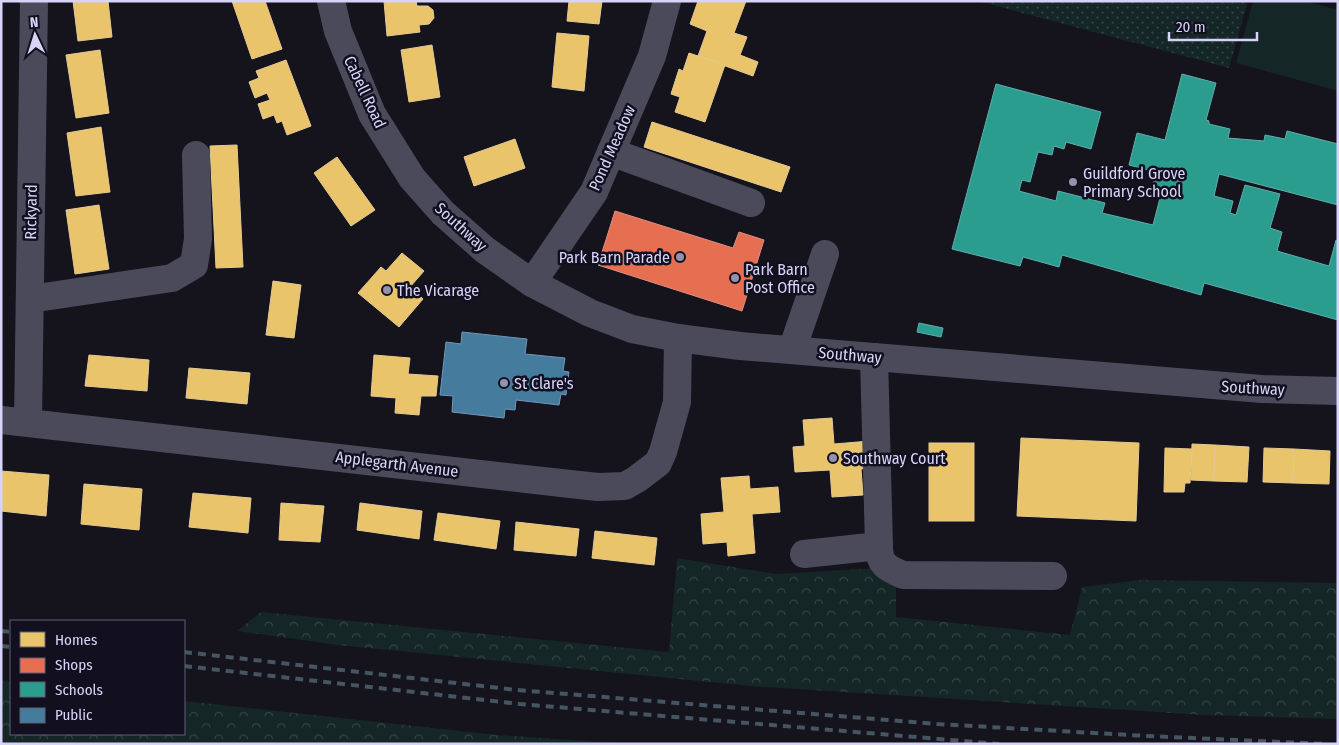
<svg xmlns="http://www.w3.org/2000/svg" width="1339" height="745" font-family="'Fira Sans Condensed',sans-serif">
<defs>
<pattern id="forest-crowns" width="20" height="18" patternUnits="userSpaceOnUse" patternTransform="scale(1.25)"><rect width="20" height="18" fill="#142626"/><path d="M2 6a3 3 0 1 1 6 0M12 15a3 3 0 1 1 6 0" fill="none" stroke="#354546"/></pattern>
<pattern id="park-dots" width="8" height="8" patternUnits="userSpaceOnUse" patternTransform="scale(1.25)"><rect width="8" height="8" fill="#142626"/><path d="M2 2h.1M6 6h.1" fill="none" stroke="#354546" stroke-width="1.8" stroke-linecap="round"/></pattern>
</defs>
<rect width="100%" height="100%" fill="#15141c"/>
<polygon fill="#142626" points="1253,1 1305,1 1338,10 1338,91 1236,63"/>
<g fill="url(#forest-crowns)">
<polygon points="677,558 776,574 896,567 896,617 1070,635 1082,587 1141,580 1338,583 1338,719 1204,715 750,686 338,645 237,631 261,612 669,652"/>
<polygon points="1,681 11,682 11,734 184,734 184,701 498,735 634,744 1,744"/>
</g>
<polygon fill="url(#park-dots)" points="978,1 1248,1 1229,68"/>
<g fill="#e9c46a" stroke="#e4c995">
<polygon points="73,1 108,1 112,37 78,41"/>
<polygon points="232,1 265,1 282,49 252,59"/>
<polygon points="384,1 416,1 417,6 428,6 433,10 434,18 429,24 419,25 420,32 387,36"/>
<polygon points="569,1 602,1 599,24 567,21"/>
<polygon points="698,1 746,1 734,33 747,37 740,55 758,62 753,76 698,56 707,31 690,24"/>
<polygon points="557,33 589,36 584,91 552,87"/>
<polygon points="432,45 440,97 409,102 401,50"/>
<polygon points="100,50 109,113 76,118 66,55"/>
<polygon points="689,53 725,65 705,122 675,112 680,97 671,94 679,69 683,71"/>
<polygon points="286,60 311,126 287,135 282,121 277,123 274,115 263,119 258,104 270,100 267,93 255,98 249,82 259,78 256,71"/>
<polygon points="652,122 790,167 781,192 644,147"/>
<polygon points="101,127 110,192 76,196 67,133"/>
<polygon points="515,139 525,168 474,186 464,157"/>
<polygon points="237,145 243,267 216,268 210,146"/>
<polygon points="337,157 375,210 351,226 314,173"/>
<polygon points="99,205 109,269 75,274 66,210"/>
<polygon points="402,253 424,271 410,287 423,299 399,327 358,293 381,267 386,271"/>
<polygon points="273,281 301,285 294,338 266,335"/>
<polygon points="89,355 149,360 147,391 85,386"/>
<polygon points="374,355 410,358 408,374 438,376 436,396 421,396 419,415 395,413 396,398 371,396"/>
<polygon points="189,368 250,373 247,404 186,398"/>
<polygon points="832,418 834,444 870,441 872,468 861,469 863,495 832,497 830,470 795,472 793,447 805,446 803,420"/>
<polygon points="1021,438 1139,443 1136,521 1017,516"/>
<rect x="929" y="443" width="45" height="78"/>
<polygon points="1192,444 1215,445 1214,481 1191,480"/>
<polygon points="1215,445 1249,447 1247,482 1214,481"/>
<polygon points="1165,448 1192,449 1190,483 1185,483 1184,492 1164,492"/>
<polygon points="1264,448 1294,449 1293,483 1263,482"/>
<polygon points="1294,449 1330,451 1329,484 1293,483"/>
<polygon points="1,471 49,475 46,516 1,511"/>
<polygon points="749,476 750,489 778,487 780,512 752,514 755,553 728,556 727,542 703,544 701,514 724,512 721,478"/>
<polygon points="84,484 142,489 139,530 81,524"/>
<polygon points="193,493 251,498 248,533 189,527"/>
<polygon points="281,503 324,506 320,542 279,540"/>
<polygon points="360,503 422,511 419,539 357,530"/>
<polygon points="438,513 500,521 496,549 434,540"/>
<polygon points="516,522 579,529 576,556 514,550"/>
<polygon points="595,531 657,538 654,565 592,558"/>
</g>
<polygon fill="#e76f51" stroke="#e28d83" points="615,211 733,248 739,232 764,240 742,311 598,265"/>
<g fill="#2a9d8f" stroke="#5eaeaf">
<polygon points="1182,74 1216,83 1206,120 1209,121 1209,124 1230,129 1228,138 1264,141 1265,135 1285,139 1287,131 1338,144 1338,205 1219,174 1214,196 1233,201 1230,213 1236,215 1245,185 1280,194 1270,228 1282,232 1277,251 1329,266 1336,240 1338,241 1338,320 1204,283 1201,295 1062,255 1059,267 1023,257 1020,266 952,249 996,84 1101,112 1091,149 1066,142 1064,149 1054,146 1052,155 1038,152 1030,182 1022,180 1019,191 1056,201 1058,191 1105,203 1102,213 1153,225 1160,198 1150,195 1156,172 1129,165 1137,133 1165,140"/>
<polygon points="919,323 943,328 941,337 917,332"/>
</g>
<polygon fill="#457b9d" stroke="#7196b9" points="462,332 527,339 525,354 565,358 563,371 569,372 566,395 561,394 559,405 516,400 515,410 505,409 504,418 452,412 453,396 440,395 446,342 461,344"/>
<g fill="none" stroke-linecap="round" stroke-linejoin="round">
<g stroke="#4a4a5b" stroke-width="28">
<polyline points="331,1 338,31 372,114 412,178 443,213 485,250 532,283 590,313 632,329 678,338 740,346 1262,389 1338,391"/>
<polyline points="611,152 751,203"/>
<polyline points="532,283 594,192 652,56 667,1"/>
<polyline points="30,299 172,278 194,265 198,239 196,155"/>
<polyline points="792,350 825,254"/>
<polyline points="1,420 570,484 598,487 625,486 637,479 658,463 663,452 677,402 678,338"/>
<polyline points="28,422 34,1"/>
<path d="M879,546C879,565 887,568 903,575L1053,576"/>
<polyline points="804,554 879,546 874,357"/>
</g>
<g stroke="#455562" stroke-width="4" stroke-dasharray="8 6" stroke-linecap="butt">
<polyline points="1,631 11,632"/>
<polyline points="1,646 11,647"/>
<polyline points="184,652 517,690 937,724 1147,736 1328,744"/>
<polyline points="184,666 520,704 999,744"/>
</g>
</g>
<g fill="#9491ac" stroke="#12101f" stroke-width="2">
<circle cx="1073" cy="182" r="5"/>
<circle cx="680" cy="257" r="5"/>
<circle cx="735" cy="278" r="5"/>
<circle cx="387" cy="290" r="5"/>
<circle cx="504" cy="383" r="5"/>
<circle cx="833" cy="458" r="5"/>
</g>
<g text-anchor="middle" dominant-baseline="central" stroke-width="5" stroke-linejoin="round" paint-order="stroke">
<g font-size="16" fill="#d8d4f9" stroke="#12101f">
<text transform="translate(365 92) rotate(65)">Cabell Road</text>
<text transform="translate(612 148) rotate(-66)">Pond Meadow</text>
<text transform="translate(31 212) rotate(-89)">Rickyard</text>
<text transform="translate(461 227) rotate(42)">Southway</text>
<text transform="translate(850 355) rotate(5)">Southway</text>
<text transform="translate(1253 388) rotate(3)">Southway</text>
<text transform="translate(397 464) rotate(7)">Applegarth Avenue</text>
</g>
<g font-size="16" fill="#d8d4f9" stroke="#12101f" text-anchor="start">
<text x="1083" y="173">Guildford Grove<tspan x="1083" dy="18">Primary School</tspan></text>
<text x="670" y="257" text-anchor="end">Park Barn Parade</text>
<text x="745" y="269">Park Barn<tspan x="745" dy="18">Post Office</tspan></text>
<text x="397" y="290">The Vicarage</text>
<text x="514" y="383">St Clare's</text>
<text x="843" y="458">Southway Court</text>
</g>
</g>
<rect width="1339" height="745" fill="none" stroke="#d8d4f9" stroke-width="5"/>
<rect x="10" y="620" width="175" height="115" fill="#12101f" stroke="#615e76"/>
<rect x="20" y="632" width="25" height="15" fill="#e9c46a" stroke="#615e76"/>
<text x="55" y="645" font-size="15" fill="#d8d4f9">Homes</text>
<rect x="20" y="658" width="25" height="15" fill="#e76f51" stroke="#615e76"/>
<text x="55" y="670" font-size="15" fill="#d8d4f9">Shops</text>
<rect x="20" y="682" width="25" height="15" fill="#2a9d8f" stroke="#615e76"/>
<text x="55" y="695" font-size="15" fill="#d8d4f9">Schools</text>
<rect x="20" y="708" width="25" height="15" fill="#457b9d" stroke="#615e76"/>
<text x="55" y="720" font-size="15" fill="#d8d4f9">Public</text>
<g transform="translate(35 35) rotate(356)" stroke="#12101f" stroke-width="4" paint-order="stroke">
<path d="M0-4L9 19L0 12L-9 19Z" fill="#d8d4f9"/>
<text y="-8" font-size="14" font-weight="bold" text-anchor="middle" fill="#d8d4f9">N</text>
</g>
<path d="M1169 32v8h88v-8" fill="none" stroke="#d8d4f9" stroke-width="2.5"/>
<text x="1176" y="32" font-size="15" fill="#d8d4f9" stroke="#12101f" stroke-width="4" paint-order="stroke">20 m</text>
</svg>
